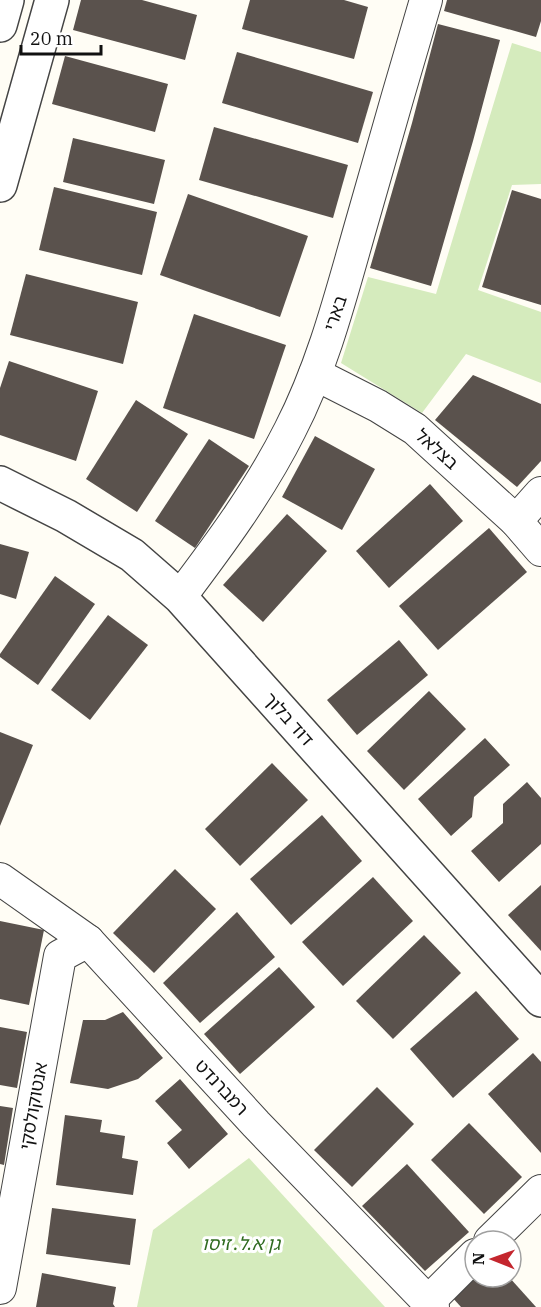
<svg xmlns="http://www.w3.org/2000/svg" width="541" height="1307" font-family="'IBM Plex Serif','Noto Sans Hebrew',serif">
<rect width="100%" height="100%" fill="#fffdf5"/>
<g fill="#d5ebbd">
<polygon points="512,43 541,52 541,184 512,185 478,290 541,312 541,383 466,354 422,413 341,363 368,277 436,294"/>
<polygon points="249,1158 385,1307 137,1307 153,1230"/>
</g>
<g fill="#5a524d">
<polygon points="81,0 142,0 197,15 185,60 73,30"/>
<polygon points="250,0 344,0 368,7 354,59 242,29"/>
<polygon points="447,0 541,0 541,21 536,37 444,11"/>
<polygon points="438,24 500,40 473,141 431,286 370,268 412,123"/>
<polygon points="237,52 373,92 358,143 222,103"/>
<polygon points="65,56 168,84 155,132 52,104"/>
<polygon points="214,127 348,165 333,218 199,180"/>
<polygon points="73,138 165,160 154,204 63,182"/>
<polygon points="54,187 157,212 142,275 39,250"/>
<polygon points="512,190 541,199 541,305 482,287"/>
<polygon points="188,194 308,236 280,317 160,275"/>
<polygon points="26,274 138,302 123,364 10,335"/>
<polygon points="194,314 286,345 254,439 163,408"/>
<polygon points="9,361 98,391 76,461 0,435 0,388"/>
<polygon points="473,375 541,404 541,461 517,487 435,420"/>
<polygon points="136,400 188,434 137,512 86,479"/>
<polygon points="315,436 375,469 342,530 282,497"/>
<polygon points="209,439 249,466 195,548 155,521"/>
<polygon points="430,484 463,521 389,588 356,551"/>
<polygon points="287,514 327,551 263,622 223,585"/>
<polygon points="489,528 527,572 438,650 399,606"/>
<polygon points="0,544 29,552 16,599 0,594"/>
<polygon points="55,576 95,604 38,685 0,657 0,654"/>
<polygon points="108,615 148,645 90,720 51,690"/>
<polygon points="399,640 428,675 357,735 327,700"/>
<polygon points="429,691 466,729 404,790 367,751"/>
<polygon points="0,732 33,745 0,826"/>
<polygon points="485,738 510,765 474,797 472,817 451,836 418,799"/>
<polygon points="272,763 308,800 240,866 205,829"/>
<polygon points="527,782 541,798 541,844 499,882 471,851 503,823 503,804"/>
<polygon points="322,815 362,861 291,925 250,879"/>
<polygon points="175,869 216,909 154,973 113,933"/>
<polygon points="373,877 413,921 343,986 302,942"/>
<polygon points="541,885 541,951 508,915"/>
<polygon points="237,912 275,957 200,1023 163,983"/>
<polygon points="0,921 44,930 29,1005 0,999"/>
<polygon points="424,935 461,973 393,1039 356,1001"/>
<polygon points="279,967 315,1007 240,1074 204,1034"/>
<polygon points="476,991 519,1039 453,1098 410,1049"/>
<polygon points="123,1012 163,1058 138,1079 108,1089 70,1083 83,1020 105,1020"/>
<polygon points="0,1027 27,1032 17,1088 0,1085"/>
<polygon points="533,1053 541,1062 541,1153 488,1094"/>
<polygon points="180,1079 228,1134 189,1169 167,1143 182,1130 155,1101"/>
<polygon points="377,1087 414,1124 352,1187 314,1150"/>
<polygon points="0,1106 13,1108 4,1165 0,1164"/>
<polygon points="65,1115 102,1120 100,1132 125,1136 122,1158 138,1161 133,1195 56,1185"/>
<polygon points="469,1123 522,1177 484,1214 431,1160"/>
<polygon points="407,1164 469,1232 425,1271 362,1206"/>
<polygon points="52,1208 136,1219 130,1265 46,1254"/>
<polygon points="42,1273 116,1287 113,1304 115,1307 36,1307"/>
<polygon points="475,1277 509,1277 536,1307 461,1307 451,1296"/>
</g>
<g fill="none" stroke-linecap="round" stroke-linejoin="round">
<g stroke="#444" stroke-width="34">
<g id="minor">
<polyline points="315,374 378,406 415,429 516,521 541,550"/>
<polyline points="516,521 541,493"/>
<path d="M180,597C220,544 260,490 290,430C322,368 340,299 359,232C381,155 403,77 426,0"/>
<polyline points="0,879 88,941 256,1124 433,1307"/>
<polyline points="490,1241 541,1191"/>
<polyline points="0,1288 60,956 88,941"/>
<polyline points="428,1302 475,1255"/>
</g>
</g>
<g stroke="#444" stroke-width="36">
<g id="tertiary">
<polyline points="0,25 7,0"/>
<polyline points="0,185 52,0"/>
<polyline points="0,483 66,516 132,555 180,597 541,1000"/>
</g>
</g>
<use href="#minor" stroke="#fff" stroke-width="32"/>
<use href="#tertiary" stroke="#fff" stroke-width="33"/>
</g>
<g text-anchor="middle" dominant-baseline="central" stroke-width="6" stroke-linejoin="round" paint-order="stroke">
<g font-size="18" fill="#111" stroke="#fff">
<text transform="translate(335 313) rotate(-71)">בארי</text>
<text transform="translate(437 449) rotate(42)">בצלאל</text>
<text transform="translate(289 719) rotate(48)">דוד בלוך</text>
<text transform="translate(222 1087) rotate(47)">רמברנדט</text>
<text transform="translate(33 1106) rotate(-80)">אנטוקולסקי</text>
</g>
<g font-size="18" font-style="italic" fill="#2f6b1f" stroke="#fff">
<text x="241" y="1243">גן א.ל. זיסו</text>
</g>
</g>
<g transform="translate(493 1259) rotate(271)"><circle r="28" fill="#ffffff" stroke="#a0a0a0" stroke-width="1.5"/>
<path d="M0-4.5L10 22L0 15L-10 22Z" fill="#c4262e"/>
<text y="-9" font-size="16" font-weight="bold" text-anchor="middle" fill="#111111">N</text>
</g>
<path d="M21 45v9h80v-9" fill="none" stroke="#111111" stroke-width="3"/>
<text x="30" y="45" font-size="18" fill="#111111" stroke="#ffffff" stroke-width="4.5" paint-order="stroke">20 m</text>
</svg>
